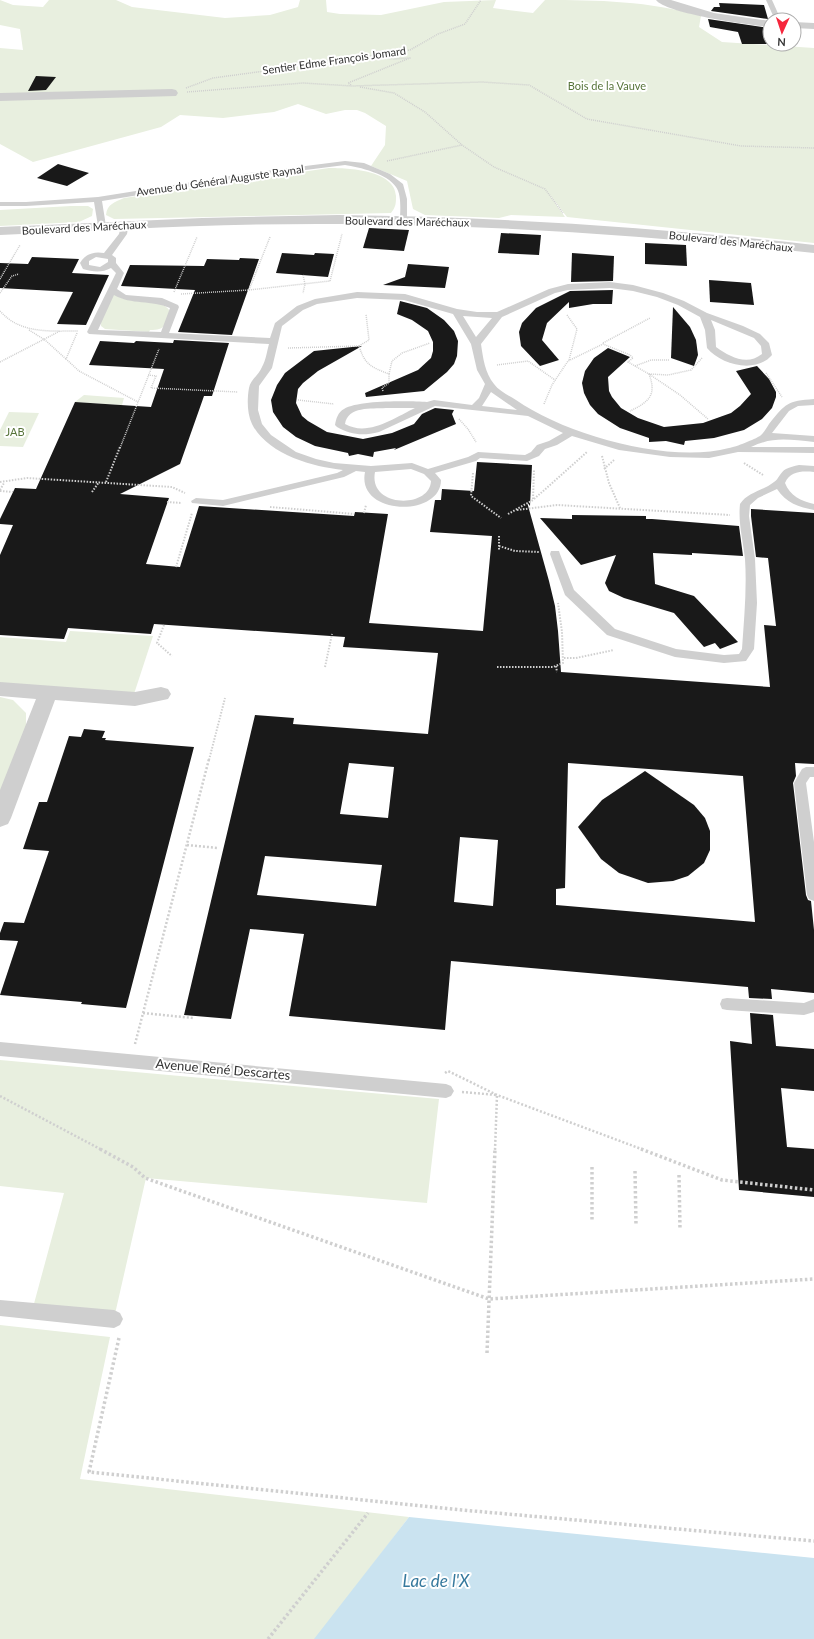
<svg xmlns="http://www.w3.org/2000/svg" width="814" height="1639" font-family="Lato,sans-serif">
<rect width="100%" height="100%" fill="#fff"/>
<g fill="#e8efdf">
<path d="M0,0L13,5L43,7L49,0H116L132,7L225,18L270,15L298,7L300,0H326L327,12L340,14L381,15L444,2L496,0L493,8L533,13L545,0C597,0 650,1 701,16L699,27L722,42L814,48V243L567,217L549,194L565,217L511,215L499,218L425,215L413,209L407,181L371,166L385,145L386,126L365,113L357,110H345L326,114L298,104L274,112L223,118L180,115L161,127L33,162L0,144V48L23,50L20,29L0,25Z"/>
<path d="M329,168C348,168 395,170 396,196C396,203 396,207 391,213L114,219L106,215C107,204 115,202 124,198Z"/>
<polygon points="71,206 88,206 93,209 92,216 79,222 0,226 0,210"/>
<path d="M113,293C128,307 159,294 170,311C165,325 166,330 150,330L149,332L105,329L101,326V320Z"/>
<polygon points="84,395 124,398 122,405 75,402"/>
<polygon points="9,412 39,413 23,447 0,446 0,430"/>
<polygon points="70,631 153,636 134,694 0,684 0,637 66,642"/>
<polygon points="0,697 13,700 26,713 26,729 0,795"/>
<polygon points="0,1060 439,1099 427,1203 146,1178 115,1314 32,1311 64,1193 0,1186"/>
<polygon points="0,1325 110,1337 80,1479 409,1517 316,1639 0,1639"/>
</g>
<polygon fill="#cae3f0" points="409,1517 814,1558 814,1639 314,1639"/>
<g fill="#191919" fill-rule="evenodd">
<polygon points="719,3 764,5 768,19 711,11 714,7 720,7"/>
<polygon points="708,19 770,28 770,44 742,44 738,32 710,27"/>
<polygon points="36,76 56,77 46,90 28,91"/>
<polygon points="58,164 89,173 67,186 37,178"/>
<polygon points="369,228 409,230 404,251 363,248"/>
<polygon points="501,233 541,235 539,255 498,253"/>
<polygon points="645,243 686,245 687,266 645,264"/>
<polygon points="282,253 314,255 315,253 334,254 328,277 276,273"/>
<polygon points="572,253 614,256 613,281 571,282"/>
<polygon points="32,257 79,259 72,273 109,275 86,325 57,324 73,292 0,288 0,263 28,264"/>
<polygon points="240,258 259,259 232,335 178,332 195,290 121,286 130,265 204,266 207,259 239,260"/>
<polygon points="408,264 449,267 445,288 383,285 405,277"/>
<polygon points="709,280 751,283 754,305 710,302"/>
<polygon points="613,290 612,304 593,304 569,308 569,302 547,323 542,340 559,360 540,366 521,346 519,332 522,323 536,308 570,291"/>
<polygon points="400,301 427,308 444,320 454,331 458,341 457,356 454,364 447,372 424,391 366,397 365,393 418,370 431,358 433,351 433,342 428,331 412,320 397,314"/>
<polygon points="673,307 690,327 696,340 698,355 694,366 671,358"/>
<path d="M174,340L229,343L212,396H204L180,464L120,494L169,498L146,564L180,567L199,506L354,516L355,512L388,514L369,623L483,631L492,536L430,532L435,500H441L442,489L474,491L477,462L532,465L530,506L527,502L549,581L555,606L558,631L561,672L770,687L764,625L776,626L768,558L756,557L751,516V509L814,513V764L795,763L796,776L793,783L806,895L808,900L811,901L814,930V993L771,989L772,999L749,998L748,987L451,961L445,1030L289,1016L304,934L250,929L231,1019L184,1015L255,715L294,718L293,724L428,734L438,653L343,647L345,637L154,624L151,634L68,628L64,639L0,635V555L13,525L0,524V519L15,488L36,489L75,402L151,407L164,369L89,365L100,341L134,343L136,341L173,343ZM349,763L394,767L388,818L340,814ZM568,763L743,776L755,922L556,905V889L565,888ZM460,837L498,840L493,906L454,902ZM265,856L382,865L376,906L257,895Z"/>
<polygon points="362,346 318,371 303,383 298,389 296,403 302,416 308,421 327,432 363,439 392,433 414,424 422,414 435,408 454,410 452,414 456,424 394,450 396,448 374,452 373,457 358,454 349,456 348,453 315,446 296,437 283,427 273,412 271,400 277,385 285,373 314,351"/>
<polygon points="608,348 630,357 608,377 609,391 612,397 621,408 638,418 664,427 703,423 731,413 740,406 751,394 736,371 757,366 769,379 776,392 776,397 772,408 762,419 744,430 714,438 685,441 684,445 666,441 649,442 649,438 620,428 598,414 590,405 584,393 582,383 585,371 594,358"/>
<polygon points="572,515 646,516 646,519 652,519 739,526 743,556 692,553 692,555 653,553 655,584 694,596 738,642 720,649 715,643 704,647 674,613 624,598 609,591 605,583 616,555 581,565 540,518 572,519"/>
<polygon points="84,729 105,731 102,738 106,738 105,740 194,747 126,1008 81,1004 82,1002 0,995 18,941 0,940 0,933 4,922 24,923 49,851 23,849 39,802 47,802 69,736 81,737"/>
<polygon points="645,771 694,805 705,818 710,831 710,850 704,863 688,876 673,881 648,883 619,873 601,859 578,827 602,800"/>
<polygon points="750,1013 773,1015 776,1046 814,1049 814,1091 781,1088 787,1147 814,1149 814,1197 739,1190 730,1041 752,1044"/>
</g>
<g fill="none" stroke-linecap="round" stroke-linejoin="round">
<g stroke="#cfcfcf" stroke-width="1.5" stroke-dasharray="1 1" stroke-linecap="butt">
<polyline points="351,85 348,83 410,58 394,59 374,57"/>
<polyline points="360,87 394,93 425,112 462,145 494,167 545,189 563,213"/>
<polyline points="186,88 213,78 287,68 336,58 369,56 410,50 438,34 465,24 481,0"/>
<polyline points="187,92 303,83 352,86 482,82 529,85 587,119 741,146 814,148"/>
<polyline points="387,161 462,145"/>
<polyline points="303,275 305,284 303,293"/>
<polyline points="0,279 20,245"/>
<polyline points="330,281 342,234"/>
<polyline points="249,290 270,237"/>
<polyline points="174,292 197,237"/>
<polyline points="0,293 12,276 19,274"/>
<polyline points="181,294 249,290 330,281"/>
<path d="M0,311C20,334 50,331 78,331"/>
<polyline points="567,315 577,329 569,360"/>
<polyline points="29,330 45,340 66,359"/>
<polyline points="77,333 66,359 79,371 138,402"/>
<polyline points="603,343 650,318"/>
<polyline points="359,346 369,340 366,314"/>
<path d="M288,348L359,346C365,365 371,367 389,374V383L382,388L383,391"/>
<polyline points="702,358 691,370 668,375 649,374 680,395 708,419"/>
<polyline points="0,362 60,331"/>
<polyline points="497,365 528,361 555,380"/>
<polyline points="635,366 651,360 669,360"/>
<polyline points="766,373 782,397"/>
<polyline points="389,374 392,361 402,353 430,343"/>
<polyline points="148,375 156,376 151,388 238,392"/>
<polyline points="298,400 334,404"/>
<path d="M544,404L552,385L568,361L603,344L630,355L633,358L628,362L649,374C657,395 649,402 630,411"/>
<polyline points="459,419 468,429 476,442"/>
<polyline points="120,448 159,349"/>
</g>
<g stroke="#cfcfcf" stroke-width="2" stroke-dasharray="1.5 1.5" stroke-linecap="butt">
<polyline points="602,456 609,483 620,508"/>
<polyline points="744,463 763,475"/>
<polyline points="604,469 614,460"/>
<polyline points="473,473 471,496 501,518"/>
<polyline points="0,482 27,478 172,487 185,493"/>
<polyline points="106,482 120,447"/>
<polyline points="0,490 4,483"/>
<polyline points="0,491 13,492"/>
<polyline points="92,492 99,482"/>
<polyline points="533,499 534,470"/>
<polyline points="167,502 182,503"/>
<polyline points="270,507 354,514"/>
<polyline points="517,510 557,505 730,515"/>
<polyline points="364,513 366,505"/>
<polyline points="508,514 533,500 587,452"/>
<polyline points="499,536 499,550"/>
<polyline points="499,546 515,551 540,552"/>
<polyline points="176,567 192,513"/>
<polyline points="164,625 157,643 172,656"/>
<polyline points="564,658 576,658 614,650"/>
<polyline points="556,666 557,672"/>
<polyline points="325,667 332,634"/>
<polyline points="497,667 553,667 563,663 562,632 558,603"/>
<polyline points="209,760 225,698"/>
</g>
<g stroke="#cfcfcf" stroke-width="2.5" stroke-dasharray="2 2" stroke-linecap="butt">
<polyline points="187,845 218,848"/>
<polyline points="143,1013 193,1018"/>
<polyline points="135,1044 209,759"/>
<polyline points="445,1073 448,1071 497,1095 644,1150"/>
<polyline points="462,1092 497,1095 495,1150"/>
<polyline points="0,1096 102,1150"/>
</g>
<g stroke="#cfcfcf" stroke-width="3.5" stroke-dasharray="2.5 2.5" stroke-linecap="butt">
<polyline points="100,1149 133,1167 145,1178 489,1299 814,1279"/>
<polyline points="641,1149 722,1180 814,1190"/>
<polyline points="592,1167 592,1221"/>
<polyline points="635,1171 636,1225"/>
<polyline points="679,1175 680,1229"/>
<polyline points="119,1338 89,1472 462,1510 814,1541"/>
<polyline points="487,1353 495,1149"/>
<polyline points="268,1639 368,1513"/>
</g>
<g fill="#cfcfcf" fill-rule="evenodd">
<polygon points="766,0 772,0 781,20 775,20"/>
<path d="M345,161L364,163L390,174L403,184L407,199V223H404L400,221C400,212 402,195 396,187C388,174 359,167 345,165L249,177L102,201L106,226L102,228L98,226L94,202L26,206H0V202H26L98,197L249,173Z"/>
<path d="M122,222H128L129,224L127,234L112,255L116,258V263L124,273L117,289L126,295L162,298L178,305L179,307L169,333L270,338L275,323L297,306L315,299L357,292L405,294L457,309L477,312H497L549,289L568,284L610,282L633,285L663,293L684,301L707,313L743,326L760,334L769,343L772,355C756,374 721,365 707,348L705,330L700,317L678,305L657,297L633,291L610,288L568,290L555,293L502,317L481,344C483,358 485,373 494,384C499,391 508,395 516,400C566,435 669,464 729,448C736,447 755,439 760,436C764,433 767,427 769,424C786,403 787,401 814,399V405L798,406L789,411L772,433L814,436V442C790,440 774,436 751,447H814V453L738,452L709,458L670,457L619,450L572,436L557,445L545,449L539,456L527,461L480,458L476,461L435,473L441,480C441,518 356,516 365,472L356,471L344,477L223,506L192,503L191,501L196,498L223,500L337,473L343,470C312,467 267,454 252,424C247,414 247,399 249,388C250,380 259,375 262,367C266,360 267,351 269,344L89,334L87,332L116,273L111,268C102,273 93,272 83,269L80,263C85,254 94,251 104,253L119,234ZM96,257L108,259V262L100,267L89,265V261ZM114,295C131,305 152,300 170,308L161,332L98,330ZM357,298L404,300L453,314L471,344L477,370L485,384L479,398L472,405L434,400L427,402C409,401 359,400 344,409C338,412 336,419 335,425L337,427C351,435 363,436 379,432L435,406L528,416L563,433L549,441L537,445L531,452L525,455L478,452L468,457L428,469L412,463L371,466L334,463L316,459L296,452L271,435L262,424L258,410L259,386L272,368L282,326L303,310L317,304ZM463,316L492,318L476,337ZM711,320L754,338L761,346L762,354C747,366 730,357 716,347L715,330ZM491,392L517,410L482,406ZM386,408H415C394,418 368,437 345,424C348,406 371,409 386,408ZM411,469L424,474L431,481C430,509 368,508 375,472Z"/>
<path d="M799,465L814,466V472C802,471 790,471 785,483C790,496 801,501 814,504V510C799,507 786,503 777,489L758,498L750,505L749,516L755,559L757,603L754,649L746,661L724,663L675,657L607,635L565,595L550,554L551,551H559L560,554L574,590L615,629L676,649L724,655L739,654L742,649C744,619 747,589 745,559C743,540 738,523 740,504C748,492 763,491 774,482C779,479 780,472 786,469C790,467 794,466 799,465Z"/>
<polygon points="806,767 814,767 814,777 810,777 806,783 814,842 814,901 809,899 807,895 794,783 802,769"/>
<polygon points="727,998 804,1003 814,999 814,1012 804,1015 727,1010 722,1009 720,1004 722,999"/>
<polygon points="0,1042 446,1084 451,1086 454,1091 451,1096 446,1098 0,1056"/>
<polygon points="0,1300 114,1310 120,1313 123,1319 120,1325 114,1328 0,1316"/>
</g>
<g fill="#cfcfcf" fill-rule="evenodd">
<path d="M656,0H671L714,13L770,21V27C750,25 667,14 656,0Z"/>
<polygon points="794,22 814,23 814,29 794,28"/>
<polygon points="172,89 176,90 178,93 176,96 0,101 0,93"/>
<path d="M338,215C498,217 656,227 814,245V253C656,236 499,225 340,224C227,223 113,230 0,235V227L202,218Z"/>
<polygon points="0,682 135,692 161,687 168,689 171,694 168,699 135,706 55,700 11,818 8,824 0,827 0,790 36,699 0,696"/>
</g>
</g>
<g text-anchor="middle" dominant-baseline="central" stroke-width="4" stroke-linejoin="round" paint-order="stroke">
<g font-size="11" fill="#323232" stroke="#fff">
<text transform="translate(334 60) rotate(-8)">Sentier Edme François Jomard</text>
<text transform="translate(220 180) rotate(-8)">Avenue du Général Auguste Raynal</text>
<text transform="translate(407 221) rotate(1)">Boulevard des Maréchaux</text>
<text transform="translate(84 227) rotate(-3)">Boulevard des Maréchaux</text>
<text transform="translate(731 241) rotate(6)">Boulevard des Maréchaux</text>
</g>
<g font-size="11" fill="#567339" stroke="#fff">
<text x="607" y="85">Bois de la Vauve</text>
<text x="15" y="431">JAB</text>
</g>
<g font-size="13" fill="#323232" stroke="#fff">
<text transform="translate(223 1069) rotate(5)">Avenue René Descartes</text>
</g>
<g font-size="17" font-style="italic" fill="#36799d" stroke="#fff">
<text x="436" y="1580">Lac de l'X</text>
</g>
</g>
<g transform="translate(782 32) rotate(183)"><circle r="19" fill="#ffffff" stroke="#adadad"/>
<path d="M0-3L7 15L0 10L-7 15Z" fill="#f6263c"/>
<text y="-6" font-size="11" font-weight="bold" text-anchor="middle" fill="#323232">N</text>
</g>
</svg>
